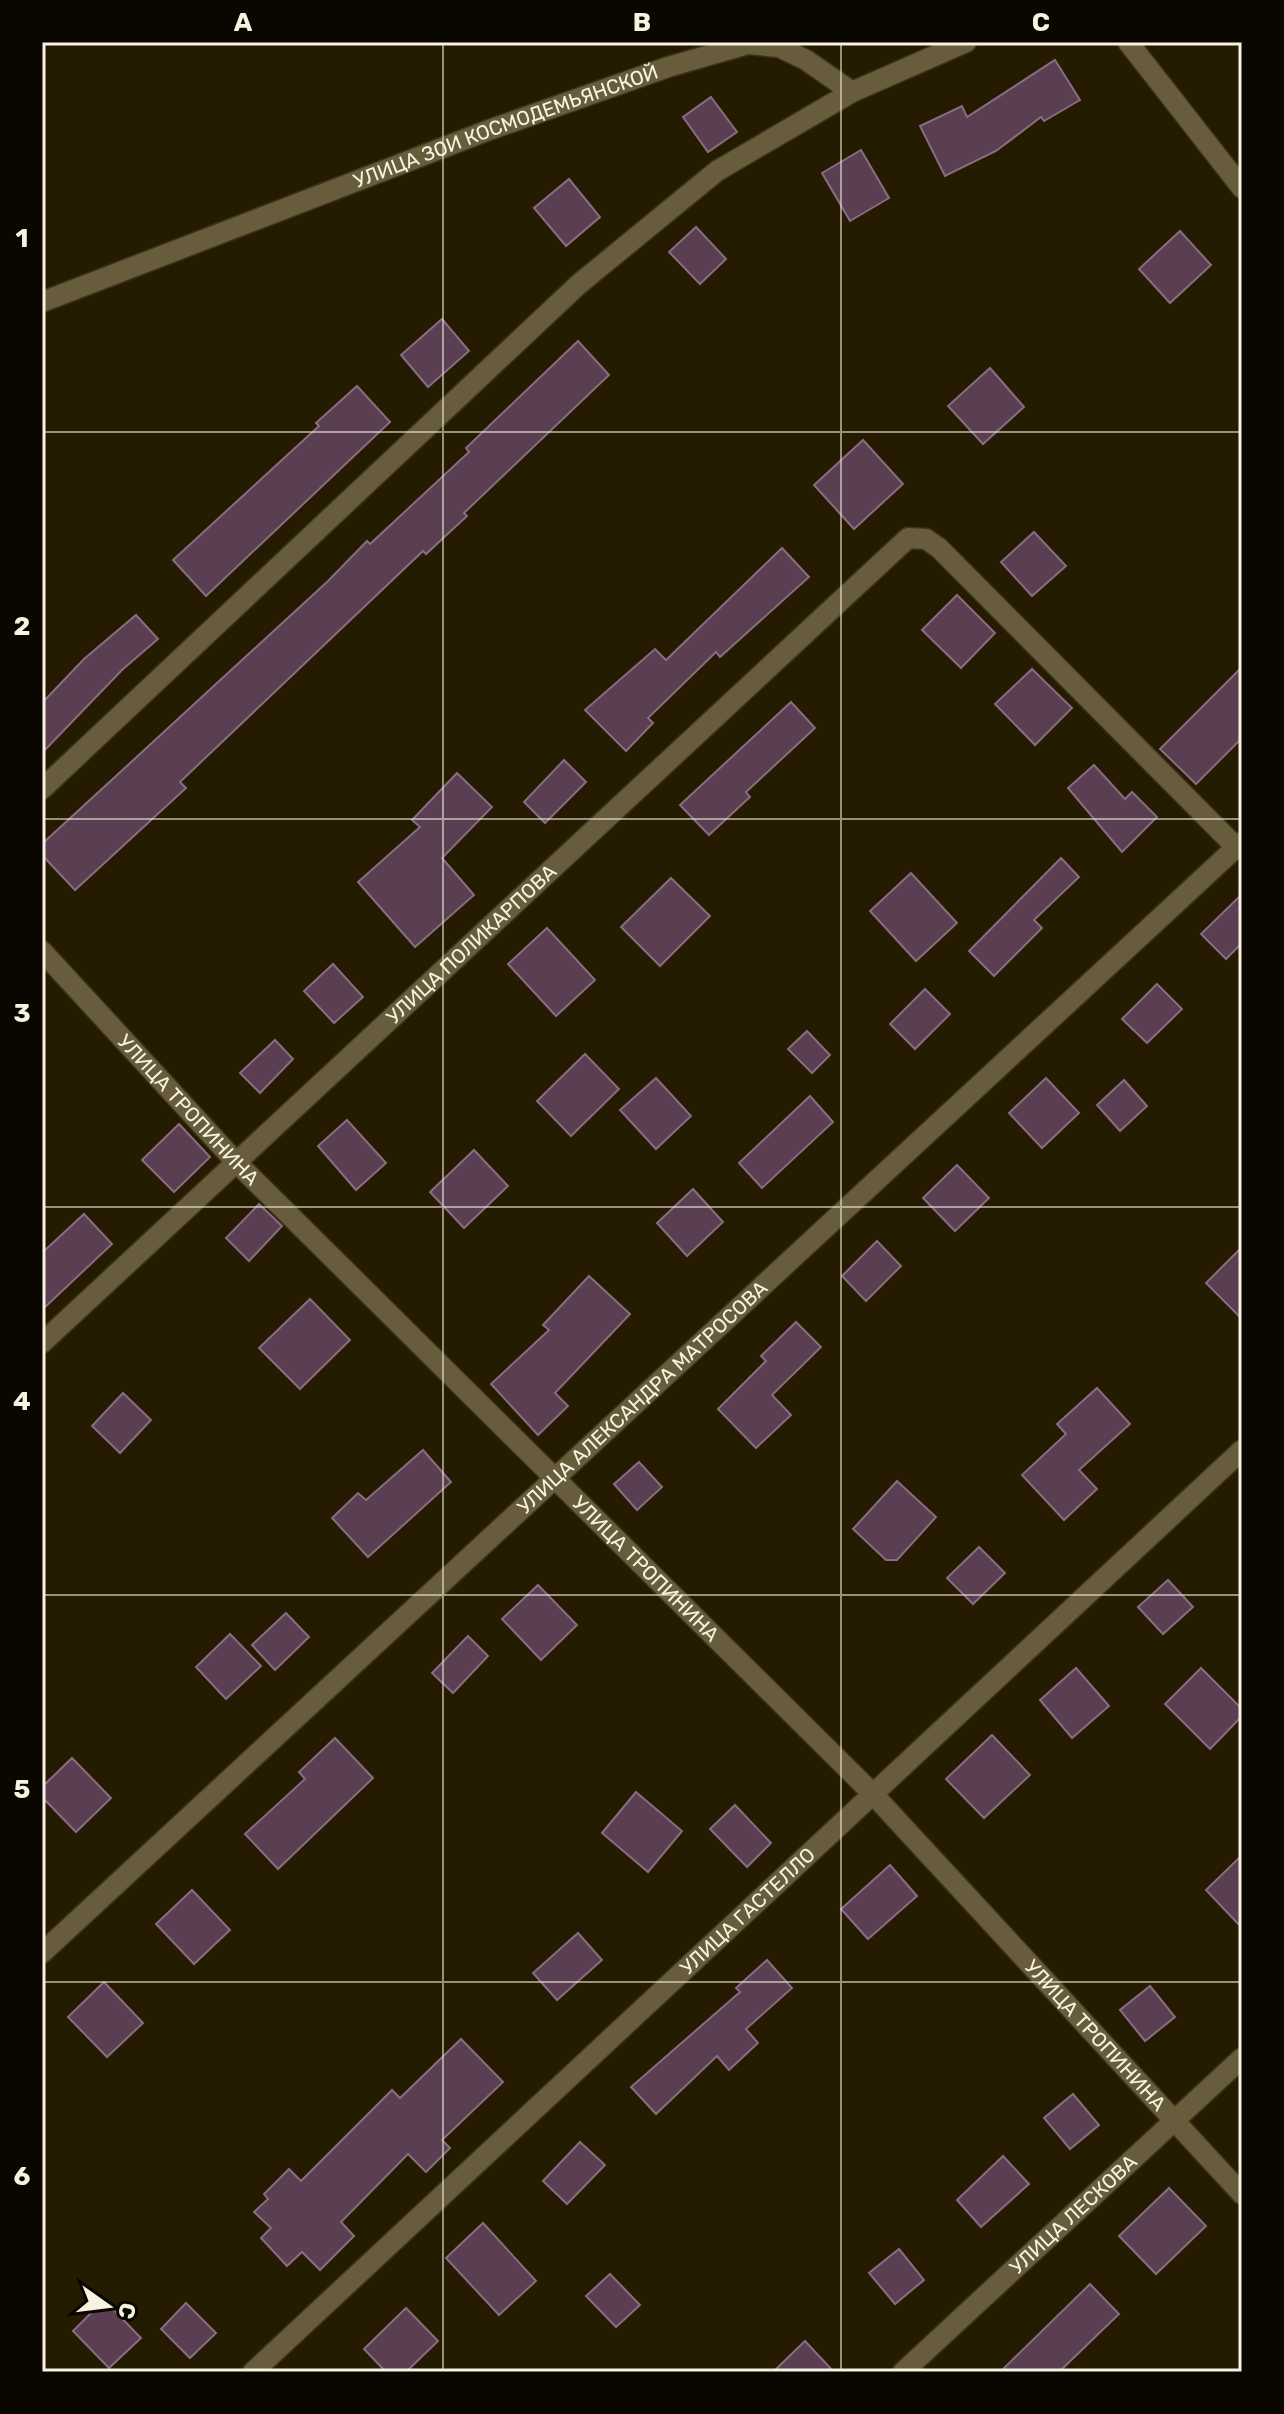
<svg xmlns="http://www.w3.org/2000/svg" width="1284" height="2414" font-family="Rubik,sans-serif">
<rect width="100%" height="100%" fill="#241b00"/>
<g fill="#5a3f52" stroke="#896c81" stroke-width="2">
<polygon points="1055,60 1080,100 1044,121 1041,117 996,151 945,176 920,126 962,106 967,117"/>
<polygon points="711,97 737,132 708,152 683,117"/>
<polygon points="861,150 889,198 850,221 822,173"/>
<polygon points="569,179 600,217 566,246 534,208"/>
<polygon points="696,227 726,259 700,284 669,252"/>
<polygon points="1180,231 1211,265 1170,303 1139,269"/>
<polygon points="442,319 469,351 428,387 401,355"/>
<polygon points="578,341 609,375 464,513 467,516 426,554 423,551 180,782 186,788 75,890 42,855 42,844 328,581 367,541 370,544 469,452 466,448"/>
<polygon points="990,368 1024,407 983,444 948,406"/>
<polygon points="357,386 390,422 206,596 173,560 319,426 316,423"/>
<polygon points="863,440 903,484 854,529 814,485"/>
<polygon points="1034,532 1066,566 1032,596 1001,562"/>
<polygon points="782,548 809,577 720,657 716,652 648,718 653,723 626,751 585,710 655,649 666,660"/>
<polygon points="957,595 995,633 961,668 922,630"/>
<polygon points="136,615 158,639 122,670 42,753 42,703 84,659"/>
<polygon points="1242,667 1242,738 1196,784 1160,749"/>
<polygon points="1032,669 1072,708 1035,745 995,704"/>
<polygon points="791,702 815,728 746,792 750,797 709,835 680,805"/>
<polygon points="564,760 586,782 545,823 524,802"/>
<polygon points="1094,765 1125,799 1132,792 1157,817 1122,852 1068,788"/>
<polygon points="457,773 492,807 442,858 474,895 415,947 358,882 420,827 412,820"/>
<polygon points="1061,858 1079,877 1034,920 1042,928 994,976 969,951"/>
<polygon points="911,873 957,923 916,961 870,911"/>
<polygon points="671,878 710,916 660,966 621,927"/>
<polygon points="1242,894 1242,943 1226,959 1201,934"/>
<polygon points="547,928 595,980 556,1016 508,964"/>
<polygon points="333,964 363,997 334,1023 304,991"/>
<polygon points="1157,984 1182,1009 1147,1043 1122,1019"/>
<polygon points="925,989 950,1014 915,1049 890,1024"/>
<polygon points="807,1031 830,1055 812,1073 788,1049"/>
<polygon points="275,1040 293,1059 260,1093 240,1073"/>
<polygon points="585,1054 619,1089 571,1136 537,1101"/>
<polygon points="656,1078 691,1116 656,1149 620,1110"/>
<polygon points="1046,1078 1079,1113 1042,1148 1009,1113"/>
<polygon points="1124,1080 1147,1106 1120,1131 1097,1105"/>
<polygon points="810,1096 833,1122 762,1188 739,1163"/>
<polygon points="347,1120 386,1163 356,1190 318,1146"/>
<polygon points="179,1124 210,1157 174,1192 142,1160"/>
<polygon points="474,1150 508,1186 464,1228 430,1192"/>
<polygon points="957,1165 989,1198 955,1231 923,1198"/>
<polygon points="693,1189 723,1222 687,1256 657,1223"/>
<polygon points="259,1204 282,1226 249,1261 226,1238"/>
<polygon points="84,1214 112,1244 42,1310 42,1253"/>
<polygon points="877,1241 901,1266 866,1301 842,1276"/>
<polygon points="1242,1247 1242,1319 1206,1283"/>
<polygon points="589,1276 630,1314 555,1393 568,1406 538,1435 491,1384 549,1330 543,1325"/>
<polygon points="310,1299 350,1340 300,1389 259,1348"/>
<polygon points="796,1322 821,1347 772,1395 791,1415 756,1448 718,1409 766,1361 761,1356"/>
<polygon points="1097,1388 1130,1424 1079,1470 1097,1489 1064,1520 1022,1475 1066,1434 1057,1424"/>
<polygon points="123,1393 151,1420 120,1453 92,1426"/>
<polygon points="423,1450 451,1482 368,1557 332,1518 358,1493 366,1500"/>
<polygon points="639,1462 662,1487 637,1510 614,1484"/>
<polygon points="897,1481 936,1517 897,1560 886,1560 853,1529"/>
<polygon points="979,1547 1005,1573 973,1604 947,1578"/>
<polygon points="1168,1580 1193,1607 1163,1634 1138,1607"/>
<polygon points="538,1585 577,1625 541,1660 502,1619"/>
<polygon points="286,1613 309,1637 275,1670 252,1645"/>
<polygon points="230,1634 261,1666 226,1699 196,1667"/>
<polygon points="468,1636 488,1656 453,1693 432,1673"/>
<polygon points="1076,1668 1109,1706 1072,1738 1040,1700"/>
<polygon points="1201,1668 1242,1709 1242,1716 1210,1749 1165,1704"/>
<polygon points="992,1735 1030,1775 984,1818 946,1779"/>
<polygon points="335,1738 373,1778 278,1869 245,1834 305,1779 299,1772"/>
<polygon points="72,1758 111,1798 76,1832 42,1797 42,1787"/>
<polygon points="636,1792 682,1831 648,1872 602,1833"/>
<polygon points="735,1805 771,1843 747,1867 710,1829"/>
<polygon points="1242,1855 1242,1928 1206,1890"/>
<polygon points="890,1865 917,1896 868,1939 841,1909"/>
<polygon points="192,1890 230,1930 194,1964 156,1924"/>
<polygon points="578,1933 602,1960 557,2000 533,1973"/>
<polygon points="767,1960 792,1988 746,2029 758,2043 729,2070 717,2056 656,2114 631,2087 740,1992 736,1988"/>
<polygon points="104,1982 143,2023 107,2057 68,2017"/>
<polygon points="1150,1986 1175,2017 1145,2041 1120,2010"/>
<polygon points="461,2039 503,2082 442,2140 450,2148 426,2172 408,2154 341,2222 354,2236 320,2270 302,2252 287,2266 261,2238 271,2228 254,2212 268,2199 264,2194 289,2169 301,2181 392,2090 400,2098"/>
<polygon points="1073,2094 1099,2125 1070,2149 1044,2118"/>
<polygon points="580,2142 605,2165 567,2204 543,2181"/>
<polygon points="1003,2156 1029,2184 981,2227 957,2200"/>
<polygon points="1169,2188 1206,2226 1156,2274 1119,2236"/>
<polygon points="483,2223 536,2281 499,2315 446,2258"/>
<polygon points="899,2249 924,2280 895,2304 869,2273"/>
<polygon points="610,2274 640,2305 616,2327 586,2296"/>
<polygon points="1090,2284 1119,2314 1059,2372 1000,2372"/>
<polygon points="104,2300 141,2338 109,2368 73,2331"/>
<polygon points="186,2303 216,2333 190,2358 161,2329"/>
<polygon points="406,2308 438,2341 406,2372 386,2372 364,2349"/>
<polygon points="805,2341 834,2372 773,2372"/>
</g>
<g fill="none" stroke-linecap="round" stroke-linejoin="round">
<g stroke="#3d351b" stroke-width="23">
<g id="street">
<polyline points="1128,42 1242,188"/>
<path id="s1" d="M42,302L489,130L668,67L748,44L779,47L806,60L852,92L966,42"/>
<polyline points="42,789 579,284 717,171 852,92"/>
<path id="s2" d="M42,951L236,1162L871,1792L1242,2194"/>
<path id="s3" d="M42,1343L908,538L926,539L939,548L1236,847"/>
<path id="s4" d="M42,1953L1242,842"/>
<path id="s5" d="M253,2372L1242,1450"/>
<path id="s6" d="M903,2372L1242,2058"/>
</g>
</g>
<use href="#street" stroke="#675c3c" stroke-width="20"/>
</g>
<path fill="none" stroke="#f8f2e1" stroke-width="2" stroke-opacity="0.55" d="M443,42V2372M841,42V2372M42,432H1242M42,819H1242M42,1207H1242M42,1595H1242M42,1982H1242"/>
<g text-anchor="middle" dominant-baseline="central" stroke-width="6" stroke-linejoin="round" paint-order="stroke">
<g font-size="20" fill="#f8f2e1" stroke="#0a0600">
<text stroke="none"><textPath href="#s1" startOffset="496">УЛИЦА ЗОИ КОСМОДЕМЬЯНСКОЙ</textPath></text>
<text stroke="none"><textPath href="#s3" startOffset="586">УЛИЦА ПОЛИКАРПОВА</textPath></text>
<text stroke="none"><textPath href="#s2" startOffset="216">УЛИЦА ТРОПИНИНА</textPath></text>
<text stroke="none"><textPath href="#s4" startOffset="818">УЛИЦА АЛЕКСАНДРА МАТРОСОВА</textPath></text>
<text stroke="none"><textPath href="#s2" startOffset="864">УЛИЦА ТРОПИНИНА</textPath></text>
<text stroke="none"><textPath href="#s5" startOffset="676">УЛИЦА ГАСТЕЛЛО</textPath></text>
<text stroke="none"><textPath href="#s2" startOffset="1512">УЛИЦА ТРОПИНИНА</textPath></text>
<text stroke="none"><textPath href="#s6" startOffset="232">УЛИЦА ЛЕСКОВА</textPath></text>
</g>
</g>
<rect width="1284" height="2414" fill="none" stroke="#0a0600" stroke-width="88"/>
<g transform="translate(108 2306) rotate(104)" stroke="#0a0600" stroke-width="6" paint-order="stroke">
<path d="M0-6L14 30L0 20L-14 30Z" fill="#f8f2e1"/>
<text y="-12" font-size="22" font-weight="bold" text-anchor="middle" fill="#f8f2e1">С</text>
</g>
<rect x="44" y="44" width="1196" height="2326" fill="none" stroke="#f8f2e1" stroke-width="3"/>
<g font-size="26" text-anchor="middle" font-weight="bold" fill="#f8f2e1">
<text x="243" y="31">A</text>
<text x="642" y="31">B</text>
<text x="1041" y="31">C</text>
<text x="22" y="247">1</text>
<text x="22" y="635">2</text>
<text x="22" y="1022">3</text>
<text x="22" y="1410">4</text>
<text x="22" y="1798">5</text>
<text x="22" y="2185">6</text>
</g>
</svg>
